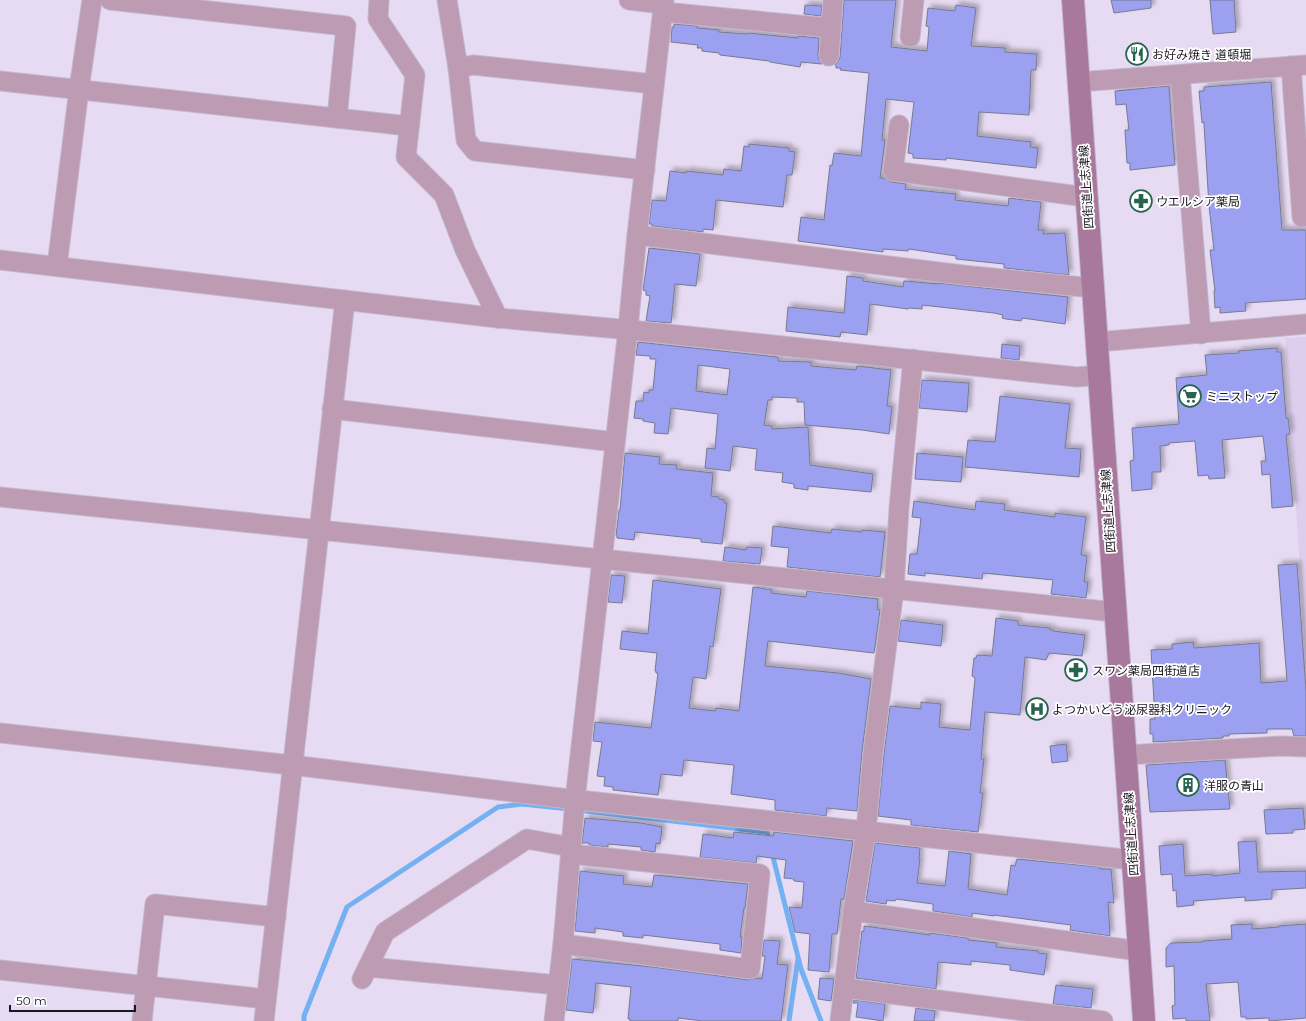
<svg xmlns="http://www.w3.org/2000/svg" width="1306" height="1021" font-family="Montserrat,'Noto Sans JP',sans-serif">
<defs>
<filter id="shadow"><feDropShadow dx="3.5" dy="-3.5" stdDeviation="2" flood-color="#0004"/></filter>
</defs>
<rect width="100%" height="100%" fill="#e7dbf3"/>
<polygon fill="#ddceed" points="1306,337 1306,662 1285,338"/>
<g fill="none" stroke-linecap="round" stroke-linejoin="round">
<g stroke="#74b0f2" stroke-width="5">
<polyline points="578,810 767,832 769,842"/>
<polyline points="772,853 801,969 821,1021"/>
<polyline points="304,1021 304,1016 347,907 498,807 522,804 570,809"/>
<polyline points="789,1021 798,959"/>
</g>
</g>
<g fill="#9ba1f0" stroke="#777a91" fill-rule="evenodd" filter="url(#shadow)">
<polygon points="844,0 896,0 891,47 927,51 929,27 926,26 928,8 955,11 956,5 976,8 971,46 1005,48 1005,52 1037,54 1036,70 1031,70 1029,115 979,112 977,136 1031,142 1030,147 1038,148 1036,168 946,158 946,160 913,158 913,154 908,153 914,102 886,99 882,140 885,140 880,178 885,178 892,182 906,184 905,189 956,194 955,200 1008,206 1009,198 1041,202 1038,230 1044,230 1043,234 1065,233 1069,275 1004,268 1004,264 956,259 956,256 909,249 908,251 883,249 883,252 798,241 801,217 824,220 830,165 832,166 834,153 861,156 869,73 840,70 841,68 836,68 836,65 835,65 838,62 840,57"/>
<polygon points="1111,0 1151,0 1151,8 1114,13"/>
<polygon points="1210,0 1234,0 1236,32 1213,34"/>
<polygon points="805,5 822,6 821,16 804,14"/>
<polygon points="674,24 697,26 697,28 719,30 719,32 747,34 748,33 798,38 798,36 819,38 818,56 819,60 822,64 801,62 800,67 770,62 769,61 720,55 719,53 702,51 702,48 697,48 698,45 671,42 672,27 674,27"/>
<polygon points="1271,82 1282,230 1306,230 1306,299 1245,303 1246,311 1220,313 1220,307 1215,308 1214,291 1215,291 1210,250 1214,250 1209,206 1204,125 1204,122 1202,123 1199,91 1204,91 1204,87"/>
<polygon points="1169,86 1172,131 1175,165 1130,170 1130,163 1127,163 1125,130 1129,130 1126,104 1116,105 1115,91"/>
<polygon points="749,144 789,148 789,151 795,152 792,175 787,175 783,207 716,200 713,230 703,229 703,232 652,226 652,224 649,224 652,200 666,201 670,171 686,173 686,171 723,175 724,169 741,171 744,146 749,147"/>
<polygon points="649,248 700,254 696,286 675,284 671,323 646,321 650,296 646,295 646,291 643,290"/>
<polygon points="847,276 863,278 863,281 870,282 903,287 904,281 938,284 938,283 1068,297 1065,324 1022,318 1021,321 1006,319 1002,318 1003,315 994,313 922,305 922,309 909,308 908,309 870,304 867,335 841,332 840,337 786,331 788,307 844,313"/>
<path d="M638,342L777,357L778,358V361L811,362V366L856,370L857,366L891,370L887,406L892,407L889,434L862,430L805,425L804,402H797V398L772,397V400H768L764,425L772,426V429L808,427L810,465L873,474L871,492L808,486V490L794,488V484L782,482L783,473L755,470L757,449L733,446L730,471L705,468L707,448L715,449L718,414L671,408L668,434L654,433L655,423L643,421V419L634,418L636,401H643L644,392L649,393V390H653L656,359H650V356L636,355ZM698,365L730,369L727,395L696,391Z"/>
<polygon points="1002,344 1020,346 1019,360 1001,358"/>
<polygon points="1277,348 1277,352 1281,352 1286,418 1288,418 1290,434 1286,435 1293,506 1272,508 1270,474 1262,475 1261,461 1266,461 1263,436 1222,440 1225,478 1209,479 1208,475 1198,476 1195,441 1169,443 1169,445 1160,446 1161,472 1152,472 1152,489 1132,491 1130,461 1134,460 1132,428 1179,424 1176,378 1207,375 1205,355 1239,353 1238,351"/>
<polygon points="922,380 969,383 967,412 919,408"/>
<polygon points="1000,396 1070,404 1065,448 1081,449 1079,477 965,467 968,440 995,442"/>
<polygon points="625,453 660,457 659,464 677,465 676,469 713,473 711,496 719,497 719,499 724,500 724,503 727,503 722,544 701,542 701,539 635,532 634,540 617,538 617,536 616,536 619,510 620,510"/>
<polygon points="917,453 963,457 961,482 915,479"/>
<polygon points="914,501 975,510 976,501 1005,504 1004,510 1055,517 1055,513 1086,517 1081,555 1087,556 1084,582 1088,582 1086,598 1051,594 1053,580 983,573 982,579 925,573 925,576 908,574 910,554 917,554 921,518 912,517"/>
<polygon points="773,526 831,533 832,529 862,532 862,530 885,532 880,577 787,567 789,548 771,546"/>
<polygon points="725,547 746,550 747,547 762,548 760,564 723,561"/>
<polygon points="1297,564 1306,690 1306,736 1294,736 1292,729 1267,729 1267,733 1229,734 1229,736 1223,736 1223,738 1153,742 1153,734 1150,734 1150,719 1155,719 1151,650 1172,649 1172,644 1193,642 1194,648 1259,643 1261,683 1287,681 1278,565"/>
<polygon points="611,575 625,576 622,603 608,602"/>
<polygon points="653,580 721,589 713,647 710,646 706,679 693,677 689,708 715,711 716,708 739,711 753,587 772,590 771,593 806,597 807,591 878,599 877,609 880,610 874,653 768,641 765,666 838,673 871,679 862,752 857,811 827,808 826,816 775,810 775,800 731,794 734,765 684,760 682,776 661,774 658,795 613,790 613,787 604,786 605,777 597,776 602,742 593,741 595,722 651,728 658,673 656,673 656,671 655,671 657,653 620,649 622,631 648,634"/>
<polygon points="996,618 1018,621 1018,625 1050,628 1050,630 1053,630 1053,631 1085,635 1082,656 1049,653 1046,660 1025,657 1020,715 985,712 981,759 984,759 980,793 983,793 978,832 911,825 911,820 878,816 884,754 890,706 921,709 921,702 941,704 939,727 970,730 975,678 972,676 974,658 976,658 977,655 992,656"/>
<polygon points="901,620 943,625 941,646 898,641"/>
<polygon points="1066,744 1068,761 1052,763 1050,746"/>
<polygon points="1225,760 1230,809 1150,812 1146,765"/>
<polygon points="1303,808 1305,829 1293,830 1293,833 1266,834 1264,810"/>
<polygon points="585,818 641,823 662,827 660,844 656,843 655,852 641,850 641,847 608,844 608,847 589,845 589,843 582,843"/>
<polygon points="734,832 773,836 774,832 853,841 844,899 841,899 837,934 832,934 829,972 808,970 810,934 795,932 789,907 802,908 804,882 794,881 794,879 784,878 786,860 757,856 756,863 700,857 703,834 733,838"/>
<polygon points="1256,841 1258,872 1306,871 1306,888 1272,890 1272,899 1245,901 1245,897 1193,901 1194,905 1177,907 1176,890 1173,891 1172,874 1161,875 1159,846 1183,844 1185,876 1212,874 1212,876 1240,873 1238,842"/>
<polygon points="875,843 920,848 919,859 920,859 917,883 945,886 949,851 971,854 968,889 1007,895 1011,865 1015,866 1017,859 1099,867 1100,869 1111,869 1114,903 1108,902 1110,936 1070,930 1071,925 994,915 994,916 972,913 972,917 933,911 933,904 896,899 895,901 887,900 886,904 866,901"/>
<polygon points="580,871 624,876 623,884 652,887 654,875 748,884 745,908 744,908 740,937 742,937 741,953 720,950 720,944 643,935 643,938 623,936 623,932 595,928 595,933 575,931"/>
<polygon points="1252,924 1252,929 1279,927 1279,926 1306,924 1306,1018 1269,1021 1269,1018 1246,1019 1246,1017 1241,1017 1238,982 1206,984 1210,1021 1186,1021 1186,1018 1173,1019 1172,1006 1175,1005 1174,966 1166,967 1166,948 1171,943 1203,942 1203,941 1232,939 1231,925"/>
<polygon points="864,926 930,935 930,933 968,938 968,940 997,943 996,947 1038,951 1038,953 1047,954 1044,975 1010,970 1010,965 971,961 971,965 938,962 936,989 856,978 862,931 864,931"/>
<polygon points="764,940 780,941 777,964 788,965 781,1021 703,1021 678,1018 678,1021 630,1021 630,1019 628,1019 631,987 596,983 593,1013 566,1010 572,959 653,967 749,980 756,978 762,979 765,956 762,956"/>
<polygon points="820,978 834,979 831,1001 818,999"/>
<polygon points="1056,985 1093,989 1091,1008 1053,1004"/>
<polygon points="854,1000 885,1004 883,1021 856,1017 858,1003 853,1003"/>
<polygon points="916,1008 935,1011 934,1021 914,1021"/>
</g>
<g fill="none" stroke-linecap="round" stroke-linejoin="round">
<g stroke="#c2b8cd" stroke-width="21">
<g id="minor">
<polyline points="110,0 346,26 337,118"/>
<polyline points="379,0 378,19 415,75 406,157 444,195 465,250 498,318"/>
<polyline points="447,0 458,68 466,140 475,151 645,170"/>
<polyline points="629,0 663,4"/>
<polyline points="663,12 831,28"/>
<polyline points="910,37 914,0"/>
<polyline points="829,56 833,0"/>
<polyline points="1291,66 1302,217"/>
<polyline points="458,68 473,65 654,84"/>
<polyline points="1180,75 1201,334"/>
<polyline points="0,81 409,126"/>
<polyline points="1078,82 1306,65"/>
<polyline points="899,125 893,171 1086,197"/>
<polyline points="637,235 963,275 1093,288"/>
<polyline points="0,260 498,318 620,329 1077,377 1099,375"/>
<polyline points="57,266 79,89 92,0"/>
<polyline points="1097,342 1306,324"/>
<polyline points="332,409 615,442"/>
<polyline points="0,497 1115,612"/>
<polyline points="0,733 292,765 569,799 1133,860"/>
<polyline points="1126,755 1281,746 1306,747"/>
<polyline points="853,911 1139,951"/>
<polyline points="563,944 750,969 760,874 571,854"/>
<polyline points="368,967 558,985"/>
<polyline points="0,970 266,999"/>
<polyline points="362,979 385,932 527,839 571,847"/>
<polyline points="844,988 1103,1021"/>
<polyline points="142,1021 155,904 276,917"/>
<polyline points="264,1021 345,300"/>
<polyline points="554,1021 563,944 575,800 628,329 637,235 664,0"/>
<polyline points="840,1021 853,911 866,832 873,753 894,589 899,508 913,359"/>
</g>
</g>
<g stroke="#c2b8cd" stroke-width="24">
<polyline id="secondary" points="1073,0 1144,1021"/>
</g>
<use href="#minor" stroke="#bc9bb3" stroke-width="19"/>
<use href="#secondary" stroke="#a8789d" stroke-width="22"/>
</g>
<defs>
<g id="restaurant-ring" transform="scale(1.15)"><circle r="9.5" fill="#fff" stroke="#27644f" stroke-width="1.5"/><path d="M-5-6h1v4h1v-4h1v4h1v-4h1v5L-1.5 .5V6h-2V.5L-5-1ZM5-6V6H3V1.5H1.5Q1.5-4 5-6Z" fill="#27644f"/></g>
<g id="pharmacy-ring" transform="scale(1.15)"><circle r="9.5" fill="#fff" stroke="#27644f" stroke-width="1.5"/><path d="M-2-6h4v4h4v4h-4v4h-4v-4h-4v-4h4Z" fill="#27644f"/></g>
<g id="supermarket-ring" transform="scale(1.15)"><circle r="9.5" fill="#fff" stroke="#27644f" stroke-width="1.5"/><path d="M-6-5.5h2.5l.6 2H6L4.5 2H-2.5L-4.4-4H-6ZM-1.5 3.2a1.3 1.3 0 1 0 .1 0ZM3 3.2a1.3 1.3 0 1 0 .1 0Z" fill="#27644f"/></g>
<g id="hospital-ring" transform="scale(1.15)"><circle r="9.5" fill="#fff" stroke="#27644f" stroke-width="1.5"/><path d="M-5-5h3v3.5h4V-5h3V5h-3V1.5h-4V5h-3Z" fill="#27644f"/></g>
<g id="building-ring" transform="scale(1.15)"><circle r="9.5" fill="#fff" stroke="#27644f" stroke-width="1.5"/><path d="M-4-6H4V6H1V3H-1V6H-4ZM-2.5-4.3h1.7v1.8h-1.7ZM.8-4.3h1.7v1.8H.8ZM-2.5-1h1.7V.8h-1.7ZM.8-1h1.7V.8H.8Z" fill="#27644f"/></g>
</defs>
<g fill-rule="evenodd">
<use href="#restaurant-ring" x="1137" y="54"/>
<use href="#pharmacy-ring" x="1141" y="201"/>
<use href="#supermarket-ring" x="1190" y="396"/>
<use href="#pharmacy-ring" x="1076" y="670"/>
<use href="#hospital-ring" x="1037" y="709"/>
<use href="#building-ring" x="1188" y="785"/>
</g>
<g text-anchor="middle" dominant-baseline="central" stroke-width="3.5" stroke-linejoin="round" paint-order="stroke">
<g font-size="12" fill="#1b1720" stroke="#fff" text-anchor="start">
<text x="1152" y="54">お好み焼き 道頓堀</text>
<text x="1156" y="201">ウエルシア薬局</text>
<text x="1206" y="396">ミニストップ</text>
<text x="1092" y="670">スワン薬局四街道店</text>
<text x="1052" y="709">よつかいどう泌尿器科クリニック</text>
<text x="1204" y="785">洋服の青山</text>
</g>
<g font-size="12" fill="#1b1720" stroke="#fff">
<text transform="translate(1086 187) rotate(-94)">四街道上志津線</text>
<text transform="translate(1108 511) rotate(-94)">四街道上志津線</text>
<text transform="translate(1131 834) rotate(-94)">四街道上志津線</text>
</g>
</g>
<path d="M10 1005v6h125v-6" fill="none" stroke="#1b1720" stroke-width="2"/>
<text x="16" y="1005" font-size="12" fill="#1b1720" stroke="#ffffff" stroke-width="3" paint-order="stroke">50 m</text>
</svg>
